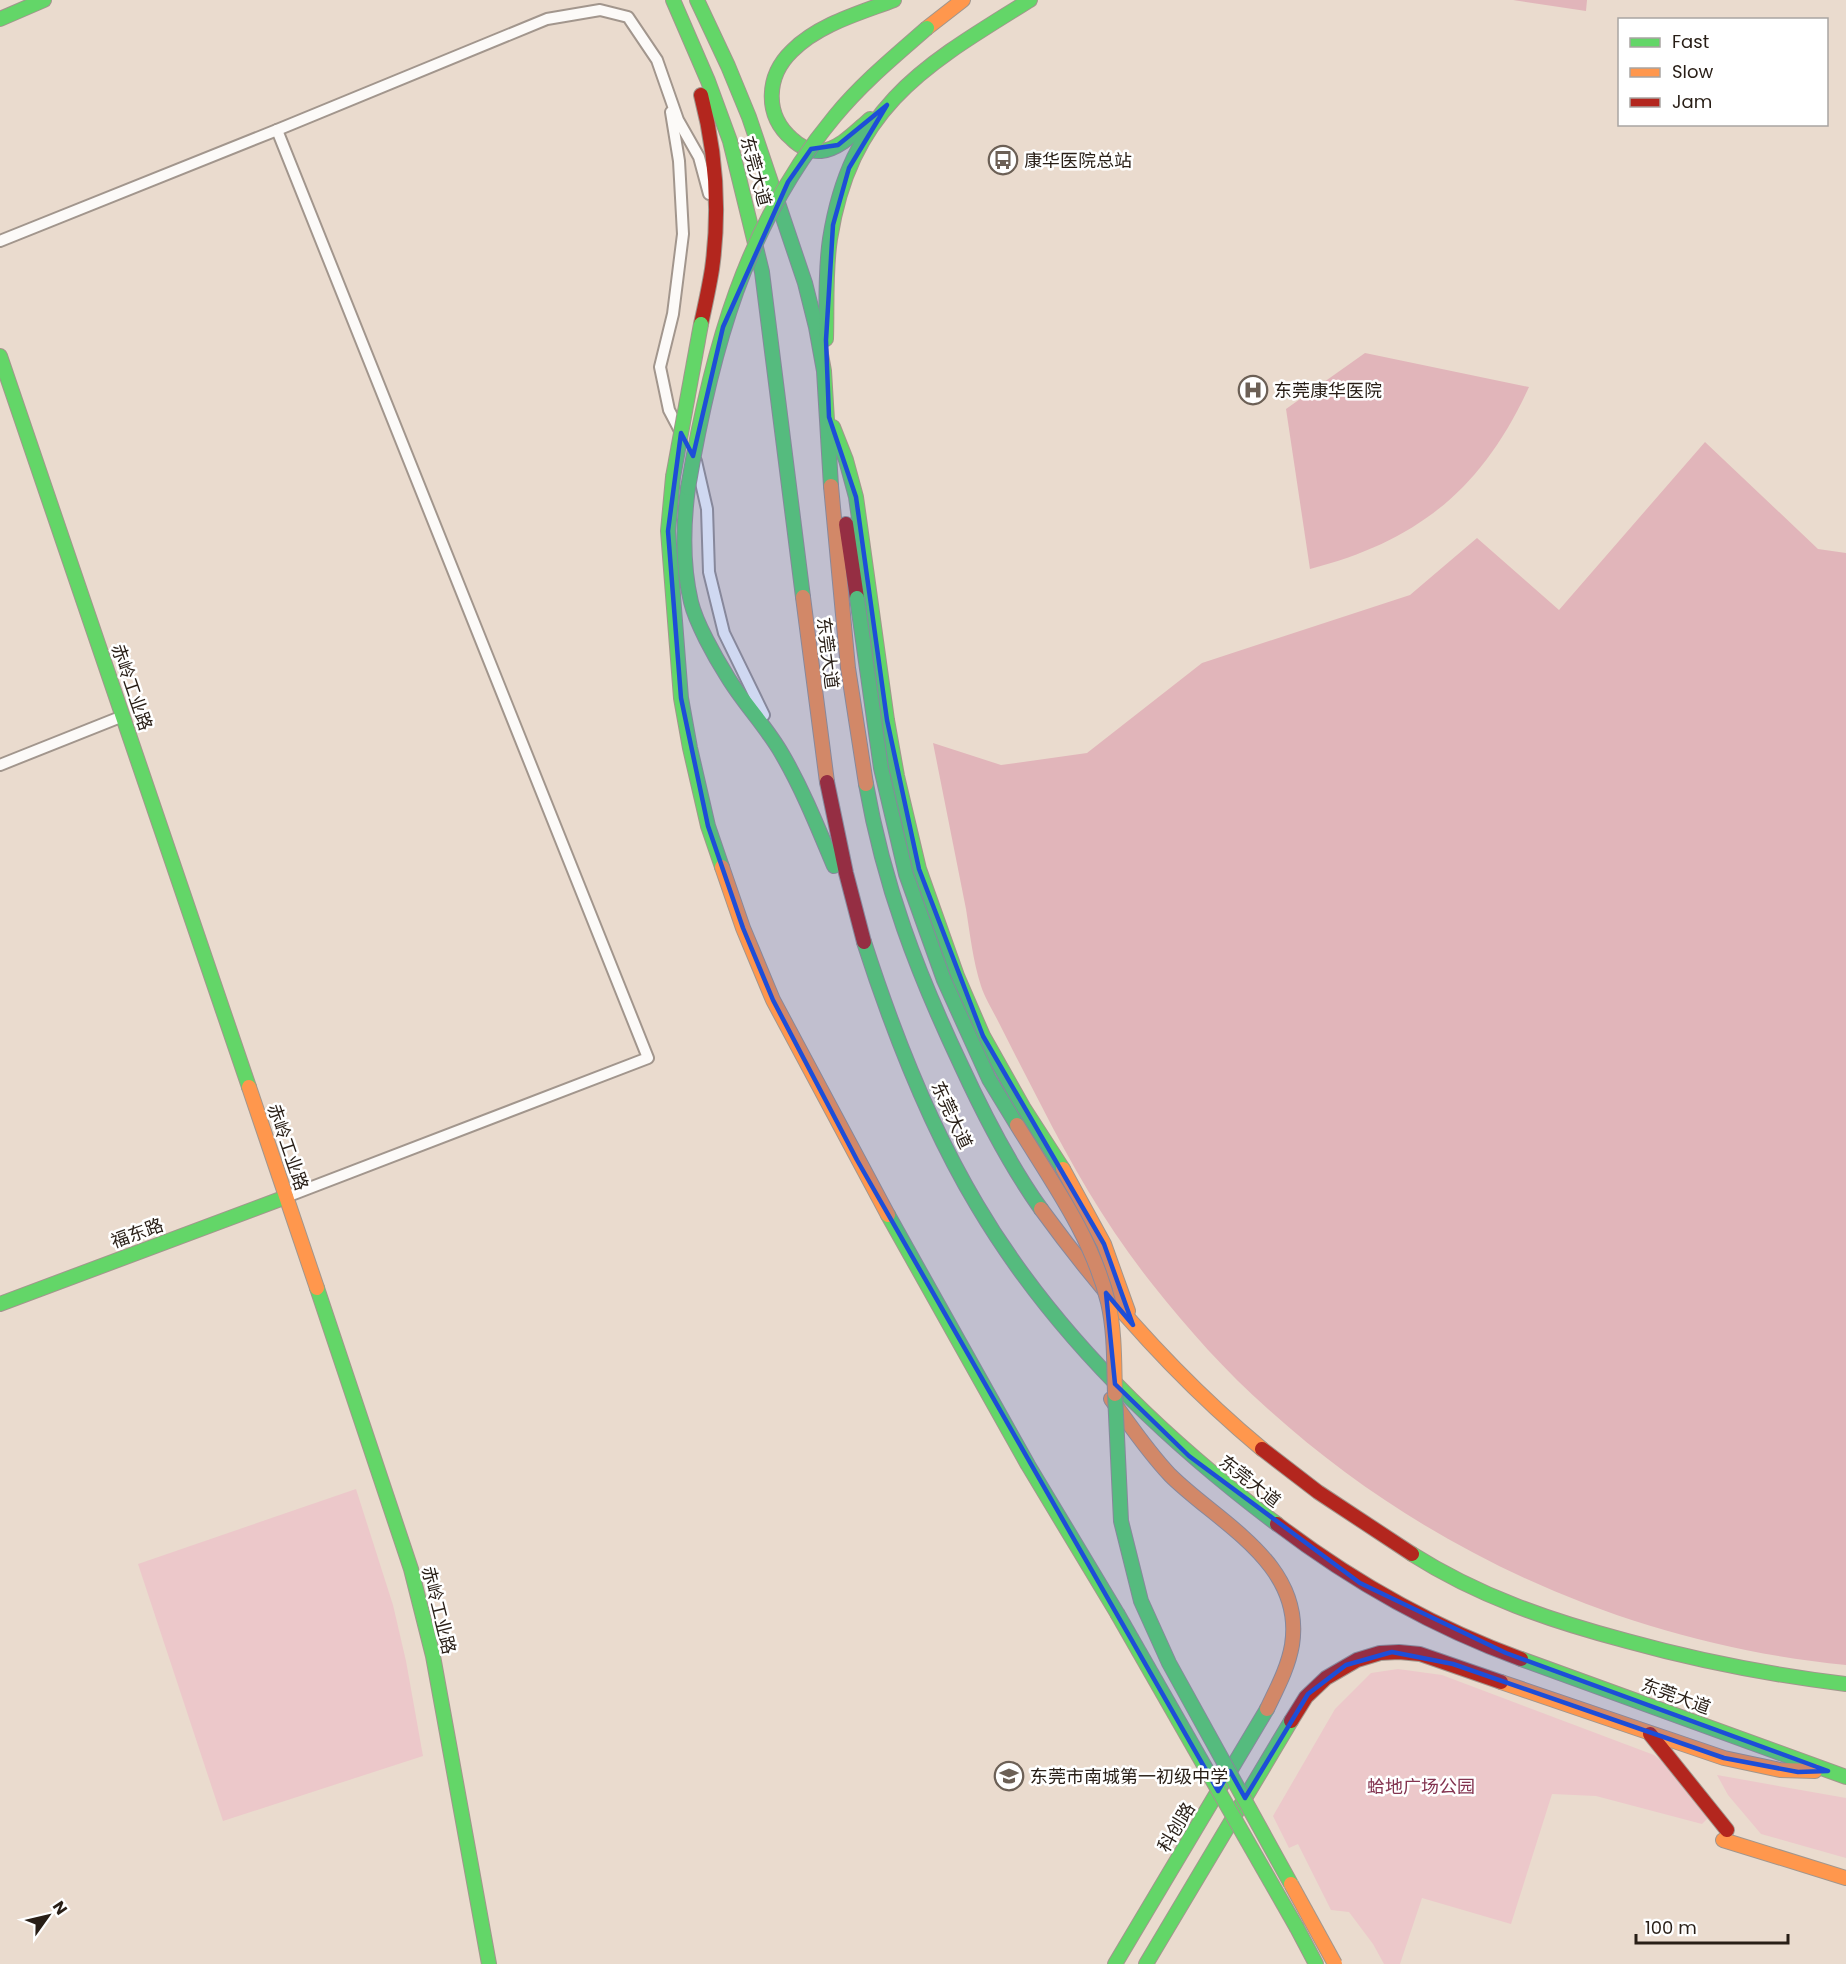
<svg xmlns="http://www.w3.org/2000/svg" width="1846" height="1964" font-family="Poppins,'Noto Sans SC',sans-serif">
<rect width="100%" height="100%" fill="#eadbce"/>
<g fill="#ecc8ca">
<polygon points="356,1489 393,1605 406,1661 423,1756 223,1821 138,1564"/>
<polygon points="1398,1669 1442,1675 1654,1755 1691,1784 1710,1816 1702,1824 1596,1796 1552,1794 1511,1924 1422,1898 1400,1964 1384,1964 1373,1944 1349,1912 1331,1910 1298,1844 1289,1848 1273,1816 1335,1709 1371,1673"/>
<polygon points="1717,1775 1846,1798 1846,1858 1761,1834 1728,1795"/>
</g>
<g fill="#e1b5ba">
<polygon points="1513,0 1587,0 1586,11"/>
<path d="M1365,353L1529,387C1482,489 1418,541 1310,569L1286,409Z"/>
<path d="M1705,442L1818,549L1846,553V1665C1632,1644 1428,1554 1268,1409C1226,1372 1188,1329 1153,1285C1109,1230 1073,1168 1041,1105C1027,1078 1013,1051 999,1023C993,1011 985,998 981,986C973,961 970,934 966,909C955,854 944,798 933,743L1001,765L1087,753L1202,663L1410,595L1477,538L1559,610Z"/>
</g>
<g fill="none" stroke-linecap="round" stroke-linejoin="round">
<g stroke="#a2968d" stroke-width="14">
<g id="street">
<polyline points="671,112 679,161 683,234 673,314 660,367 669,410 679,429"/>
<polyline points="277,130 648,1058 286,1197"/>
<polyline points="0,241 277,130 547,19 600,10 628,17 657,60 678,120 699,157 709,194"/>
<polyline points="696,461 707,509 709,572 724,633 764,715"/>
<polyline points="0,765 123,716"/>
</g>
</g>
<g stroke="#a2968d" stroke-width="16">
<g id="fast">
<polyline points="673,0 708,81 730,141 762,272 803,597"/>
<polyline points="697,0 728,66 749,117 805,283 816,327 824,371 831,486"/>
<polyline points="0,19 44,0"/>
<path d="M870,119C856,131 840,149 821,151C810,152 799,146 792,139C764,115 766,76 792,51C819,24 860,13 894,0"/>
<path d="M826,339C827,306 825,272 830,239C851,106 925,65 1030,0"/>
<polyline points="0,356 249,1087"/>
<polyline points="833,427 846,460 856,497 887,720 897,776 919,869 957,976 983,1036 1023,1107 1063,1169"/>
<polyline points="673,477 668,531 681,698 690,748 708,826 722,867"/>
<path d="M688,488C683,526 682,564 691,602C696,623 715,657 727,676C743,703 766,726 782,754C803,790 818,828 834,866"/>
<path d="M866,784C884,886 917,972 961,1065C984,1115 1009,1164 1041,1209"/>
<path d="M864,942C893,1032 928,1123 977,1205C1052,1332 1160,1436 1277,1524"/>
<polyline points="888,1215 1028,1465 1117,1613"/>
<polyline points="317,1288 411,1569 433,1656 489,1964"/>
<polyline points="0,1304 286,1197"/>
<path d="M1412,1554C1478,1596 1551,1621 1627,1641C1699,1661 1772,1675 1846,1684"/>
<polyline points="1521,1659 1846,1777"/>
<polyline points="1297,1928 1316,1964"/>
<polyline points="1115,1964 1267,1709"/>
<polyline points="1146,1964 1291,1721"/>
</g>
</g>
<g stroke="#a2968d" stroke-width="16">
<g id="slow">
<polyline points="927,28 963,0"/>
<polyline points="831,486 848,668 866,784"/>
<polyline points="803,597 827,782"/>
<polyline points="722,867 743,928 773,1000 888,1215"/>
<polyline points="249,1087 317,1288"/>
<polyline points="1063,1169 1104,1244 1128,1311"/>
<path d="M1041,1209C1105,1297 1178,1379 1262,1449"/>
<path d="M1111,1399C1130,1425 1148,1452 1170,1475C1218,1523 1305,1563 1292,1645C1288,1668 1277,1688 1267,1709"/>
<polyline points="1501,1682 1724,1758 1780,1770 1815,1771"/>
<polyline points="1723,1840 1846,1878"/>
</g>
</g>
<g stroke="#a2968d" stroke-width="16">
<g id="jam">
<path d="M701,95C716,152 720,211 712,269C709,288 705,306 701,324"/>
<polyline points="846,524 857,598"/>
<polyline points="827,782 846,873 864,942"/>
<polyline points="1262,1449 1318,1492 1412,1554"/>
<path d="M1277,1524C1352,1581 1433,1627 1521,1659"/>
<polyline points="1291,1721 1306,1697 1326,1678 1357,1660 1380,1653 1399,1652 1420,1654 1501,1682"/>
<polyline points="1650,1734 1727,1830"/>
</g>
</g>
<use href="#street" stroke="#fcfaf8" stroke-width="10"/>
<use href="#fast" stroke="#63d668" stroke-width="14"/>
<use href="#slow" stroke="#ff974d" stroke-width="14"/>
<use href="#jam" stroke="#b3261e" stroke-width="14"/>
<g stroke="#a2968d" stroke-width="16" stroke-linecap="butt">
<g id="fast-bridge">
<polyline points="673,477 701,324"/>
<path d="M688,488C711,352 745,224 835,116C862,83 895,56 927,28"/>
<polyline points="857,598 881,768 906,874 944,980 989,1079 1017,1125"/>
<polyline points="1115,1394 1121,1521 1141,1601 1169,1663 1291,1884"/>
<polyline points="1117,1613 1297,1928"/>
</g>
</g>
<g stroke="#a2968d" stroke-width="16" stroke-linecap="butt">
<g id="slow-bridge">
<path d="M1017,1125C1052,1182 1092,1237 1108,1302C1115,1332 1114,1364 1115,1394"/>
<polyline points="1291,1884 1335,1964"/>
</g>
</g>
<use href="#fast-bridge" stroke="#63d668" stroke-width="14"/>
<use href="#slow-bridge" stroke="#ff974d" stroke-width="14"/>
</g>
<path fill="#1d4ed8" fill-opacity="0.2" stroke="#1d4ed8" stroke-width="4.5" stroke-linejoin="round" d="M887,105L849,168L833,225L826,340L829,417L856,497L887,720L919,869L983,1036L1104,1244L1133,1325L1106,1293L1115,1384L1189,1456L1360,1583L1506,1653L1828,1771L1798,1772L1724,1758L1453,1664L1392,1652L1346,1665L1308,1694L1245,1798L1230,1771L1218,1791L857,1160L773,1000L743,928L708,826L681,698L668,531L681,433L693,456L723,327L788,182L811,149L838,145Z"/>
<defs>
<g id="bus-ring" transform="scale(1.5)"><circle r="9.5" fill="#fff" stroke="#6c6056" stroke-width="1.5"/><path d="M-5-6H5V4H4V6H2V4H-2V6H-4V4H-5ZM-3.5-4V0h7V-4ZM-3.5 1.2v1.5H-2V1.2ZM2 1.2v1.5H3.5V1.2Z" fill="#6c6056"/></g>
<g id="hospital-ring" transform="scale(1.5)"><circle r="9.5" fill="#fff" stroke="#6c6056" stroke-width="1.5"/><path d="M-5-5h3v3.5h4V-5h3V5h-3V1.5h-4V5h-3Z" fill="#6c6056"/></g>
<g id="school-ring" transform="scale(1.5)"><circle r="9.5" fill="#fff" stroke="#6c6056" stroke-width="1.5"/><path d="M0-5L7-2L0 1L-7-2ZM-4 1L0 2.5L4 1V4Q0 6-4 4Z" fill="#6c6056"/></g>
</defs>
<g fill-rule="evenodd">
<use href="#bus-ring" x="1003" y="160"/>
<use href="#hospital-ring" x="1253" y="390"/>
<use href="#school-ring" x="1009" y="1776"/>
</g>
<g text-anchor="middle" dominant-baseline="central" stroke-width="5" stroke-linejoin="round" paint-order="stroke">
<g font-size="18" fill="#281e16" stroke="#fff" text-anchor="start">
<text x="1024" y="160">康华医院总站</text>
<text x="1274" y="390">东莞康华医院</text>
<text x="1030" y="1776">东莞市南城第一初级中学</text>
</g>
<g font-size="18" fill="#281e16" stroke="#fff">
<text transform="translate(756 171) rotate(75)">东莞大道</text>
<text transform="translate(828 653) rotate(83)">东莞大道</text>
<text transform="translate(132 687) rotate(71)">赤岭工业路</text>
<text transform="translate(952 1115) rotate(65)">东莞大道</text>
<text transform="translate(288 1147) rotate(71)">赤岭工业路</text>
<text transform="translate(137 1233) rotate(-20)">福东路</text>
<text transform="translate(1250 1481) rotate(38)">东莞大道</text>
<text transform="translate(439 1610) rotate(76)">赤岭工业路</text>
<text transform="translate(1676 1696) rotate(20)">东莞大道</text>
<text transform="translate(1176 1827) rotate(-59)">科创路</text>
</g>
<g font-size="18" fill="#833450" stroke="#fff">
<text x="1421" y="1786">蛤地广场公园</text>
</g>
</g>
<rect x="1618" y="18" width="210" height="108" fill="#ffffff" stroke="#a9a5a2" stroke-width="1.5"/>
<rect x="1630" y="38" width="30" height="9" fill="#63d668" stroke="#a9a5a2" stroke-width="1.5"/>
<text x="1672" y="48" font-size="18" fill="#281e16">Fast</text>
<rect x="1630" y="68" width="30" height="9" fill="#ff974d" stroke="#a9a5a2" stroke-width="1.5"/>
<text x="1672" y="78" font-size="18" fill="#281e16">Slow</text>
<rect x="1630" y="98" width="30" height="9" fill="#b3261e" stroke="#a9a5a2" stroke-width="1.5"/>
<text x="1672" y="108" font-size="18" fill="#281e16">Jam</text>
<g transform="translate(48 1916) rotate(56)" stroke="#ffffff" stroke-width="4.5" paint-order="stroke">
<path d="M0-4.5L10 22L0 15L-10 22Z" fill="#281e16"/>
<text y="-9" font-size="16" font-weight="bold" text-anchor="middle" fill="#281e16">N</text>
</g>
<path d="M1636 1934v9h152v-9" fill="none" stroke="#281e16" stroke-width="3"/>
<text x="1645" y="1934" font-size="18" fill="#281e16" stroke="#ffffff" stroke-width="4.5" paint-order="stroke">100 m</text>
</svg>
